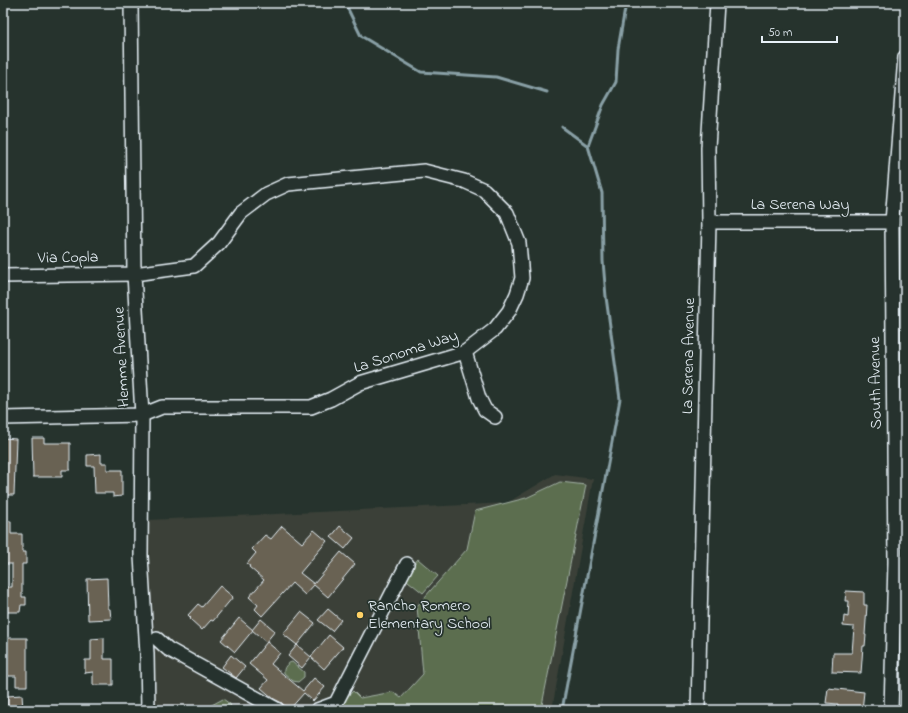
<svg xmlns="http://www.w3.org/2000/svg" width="908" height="713" font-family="'Indie Flower',sans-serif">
<rect width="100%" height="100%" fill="#26332d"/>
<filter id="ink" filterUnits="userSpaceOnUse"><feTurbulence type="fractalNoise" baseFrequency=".025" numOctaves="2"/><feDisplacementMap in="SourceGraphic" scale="8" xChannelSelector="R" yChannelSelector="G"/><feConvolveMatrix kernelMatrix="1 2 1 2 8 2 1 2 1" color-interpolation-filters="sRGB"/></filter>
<g filter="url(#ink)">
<polygon fill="#3a4138" points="555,474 593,479 552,710 154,710 148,520 507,503"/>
<g fill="#5c6e50" stroke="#a2b0a4">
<polygon points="560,482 586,485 541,710 330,710 338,707 353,691 360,698 393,692 401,698 423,674 417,606 467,549 475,511 526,498"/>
<polygon points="418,559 438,576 423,593 403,577"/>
<path d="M292,662L304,672V677L298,682L293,681L284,673C283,668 287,663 292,662Z"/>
<polygon points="223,699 230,704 232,710 205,710 206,708"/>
</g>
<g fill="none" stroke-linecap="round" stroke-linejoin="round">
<g stroke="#89a0a6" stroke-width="3">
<polyline points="345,3 361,36 421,72 496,77 547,92"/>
<polyline points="562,127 588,146 602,193 603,261 606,297 620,399 562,710"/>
<polyline points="588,146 603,105 616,82 618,49 626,3"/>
</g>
</g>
<g fill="#696252" stroke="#e8f1f8">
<polygon points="3,438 16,439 14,495 3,495"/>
<polygon points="32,438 44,438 44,443 70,443 70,470 62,470 62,477 33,477"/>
<polygon points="101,454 101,463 107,463 107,470 122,470 122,496 113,497 113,493 95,493 94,466 87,466 87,455"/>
<polygon points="3,521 11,521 11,534 22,534 22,552 26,552 26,564 22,564 22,597 26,597 26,605 21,605 20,612 4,612 4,587 12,587 12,564 3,564"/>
<polygon points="282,526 302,543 314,530 327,541 300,573 314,584 341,552 355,564 328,597 314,585 305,595 292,583 262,616 255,609 258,605 249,597 264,580 249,567 250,566 247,564 256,553 252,549 265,535 271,539"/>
<polygon points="340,526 354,538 345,549 331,537"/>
<polygon points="107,578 108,609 110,609 111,619 88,620 87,579"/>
<polygon points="220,586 233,597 213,621 211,620 202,630 190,619 191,618 188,615 198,604 202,607"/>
<polygon points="846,591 864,592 864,605 867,605 865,635 866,635 865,646 863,646 861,673 832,672 833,653 852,653 854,627 843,626 844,616 848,617 849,601 845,601"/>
<polygon points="328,609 341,620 332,631 318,620"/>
<polygon points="301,612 315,623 297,645 283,634"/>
<polygon points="239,618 253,630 235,652 221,640"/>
<polygon points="261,619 275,631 266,642 252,630"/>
<polygon points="329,635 343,647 324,669 311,657"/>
<polygon points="3,638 27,638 27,686 16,686 16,676 3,676"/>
<polygon points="104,638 104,659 113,659 113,685 93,685 93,672 85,673 85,660 91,660 91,639"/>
<polygon points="267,642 280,653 271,664 303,691 314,678 325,687 313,701 304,693 289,710 287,710 282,703 274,699 261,688 268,680 249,664"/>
<polygon points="297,645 311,657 302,668 288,656"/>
<polygon points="231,655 245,667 236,678 222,667"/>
<polygon points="828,688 864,692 862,710 838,710 838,704 826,703"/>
<polygon points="22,695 23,710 7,710 7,696"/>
</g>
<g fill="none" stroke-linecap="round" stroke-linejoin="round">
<g stroke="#e8f1f8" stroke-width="16">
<g id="minor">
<polyline points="131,3 134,274 142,415 141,556 147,654 148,710"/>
<polyline points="709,222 892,222"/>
<polyline points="3,276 134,274 194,266 219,243 241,213 266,194 288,184 424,171 464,181 484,190 507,213 519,243 522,278 517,294 509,311 495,329 465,352 360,383 331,399 311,407 162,407 142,415 3,418"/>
<polyline points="465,352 479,398 485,410 495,417"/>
<polyline points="157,639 168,649 278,710"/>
<polyline points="317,710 336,703 407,564"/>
<polyline points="698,710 709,222 708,148 717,3"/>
<polyline points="891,710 895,562 892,222 905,57"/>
</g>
</g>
<use href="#minor" stroke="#26332d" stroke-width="13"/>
</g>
</g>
<circle fill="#ffd166" stroke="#26332d" stroke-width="1.5" cx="360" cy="615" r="4"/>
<g text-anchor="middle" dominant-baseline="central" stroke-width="3.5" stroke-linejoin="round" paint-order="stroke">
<g font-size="16" fill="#e8f1f8" stroke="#26332d">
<text x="800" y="205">La Serena Way</text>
<text transform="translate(68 258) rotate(-1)">Via Copla</text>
<text transform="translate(406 352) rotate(-18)">La Sonoma Way</text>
<text transform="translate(689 356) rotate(-89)">La Serena Avenue</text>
<text transform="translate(122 357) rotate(-93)">Hemme Avenue</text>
<text transform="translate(876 383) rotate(-91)">South Avenue</text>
</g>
<g font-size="16" fill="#e8f1f8" stroke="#26332d" text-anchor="start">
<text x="368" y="606">Rancho Romero<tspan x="368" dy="18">Elementary School</tspan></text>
</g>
</g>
<rect width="908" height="713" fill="none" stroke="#26332d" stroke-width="16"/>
<rect x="8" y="8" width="892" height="697" fill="none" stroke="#e8f1f8" stroke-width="1.5" filter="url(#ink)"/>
<path d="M762 36v6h75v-6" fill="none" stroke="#e8f1f8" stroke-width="2"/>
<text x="768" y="36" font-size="12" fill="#e8f1f8" stroke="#26332d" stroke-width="3" paint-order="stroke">50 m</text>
</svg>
